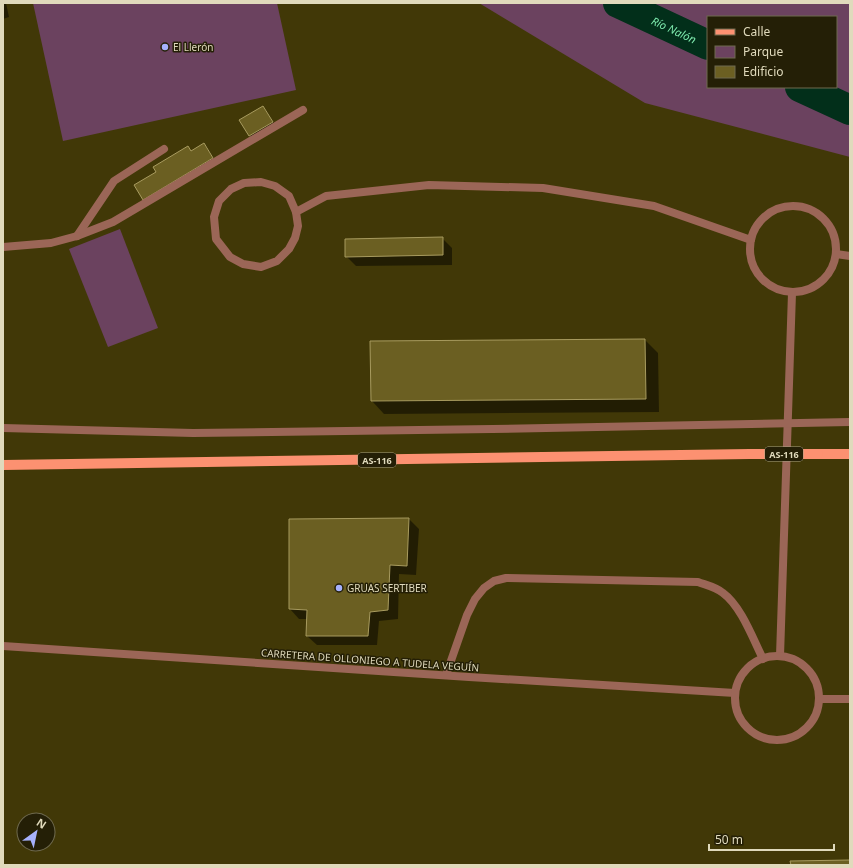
<svg xmlns="http://www.w3.org/2000/svg" width="853" height="868" font-family="'Noto Sans',sans-serif">
<rect width="100%" height="100%" fill="#413807"/>
<g fill="#6b425f" fill-rule="evenodd">
<polygon points="33,3 277,3 296,90 63,141"/>
<path d="M479,3H850V157L645,103ZM708,17H836V87H708Z"/>
<polygon points="120,229 158,328 108,347 69,249"/>
</g>
<g fill="#0007">
<polygon points="3,3 6,3 9,17 3,19"/>
<polygon points="263,107 266,110 275,125 253,139 250,136 241,120"/>
<polygon points="204,144 207,147 215,161 147,202 191,152"/>
<polygon points="442,238 452,248 452,265 356,266 346,256"/>
<polygon points="645,340 658,353 659,412 384,414 372,401"/>
<polygon points="409,519 419,529 416,575 399,574 398,619 379,621 377,645 317,645 307,636 308,619 299,619 290,609 290,520"/>
</g>
<g fill="none" stroke-linecap="round" stroke-linejoin="round">
<g stroke="#022f1a" stroke-width="30">
<path id="s1" d="M618,3L708,45"/>
<polyline points="800,87 850,110"/>
</g>
</g>
<g fill="#6b5f22" stroke="#a89b5f">
<polygon points="263,106 273,122 249,136 239,120"/>
<polygon points="204,143 213,158 143,200 134,185 156,172 153,167 188,146 191,151"/>
<polygon points="443,237 443,255 345,257 345,239"/>
<polygon points="645,339 646,399 371,401 370,341"/>
<polygon points="409,518 407,566 390,565 388,610 370,612 368,636 306,636 307,610 289,609 289,519"/>
<polygon points="850,860 850,865 791,865 790,861"/>
</g>
<g fill="none" stroke-linecap="round" stroke-linejoin="round">
<g stroke="#9b6657" stroke-width="8">
<polygon points="261,182 275,186 289,196 296,212 298,226 295,238 289,249 277,261 261,267 243,264 230,257 216,239 214,217 219,201 231,189 244,183"/>
<circle cx="793" cy="249" r="43"/>
<polyline points="296,212 326,196 429,185 543,188 654,206 751,240"/>
<polyline points="77,236 113,222 303,110"/>
<polyline points="77,236 114,181 164,149"/>
<polyline points="836,254 850,256"/>
<polyline points="780,656 792,293"/>
<path d="M446,675L467,615L475,599L484,588L494,581L506,578L698,582C706,585 716,587 723,593C741,606 753,639 763,659"/>
</g>
<g stroke="#9b6657" stroke-width="8">
<polyline points="3,247 51,243 77,236"/>
<polyline points="3,428 193,433 492,429 850,422"/>
</g>
<g stroke="#9b6657" stroke-width="8">
<polyline points="3,646 469,677 735,693"/>
<circle cx="777" cy="698" r="42"/>
<polyline points="819,699 850,699"/>
</g>
<g stroke="#fc9171" stroke-width="10">
<polyline points="818,454 850,454"/>
<polyline points="3,465 750,454"/>
</g>
<polyline stroke="#fc9171" stroke-width="10" points="750,454 818,454"/>
</g>
<g fill="#a6b1fc" stroke="#241f06" stroke-width="1.5">
<circle cx="165" cy="47" r="4"/>
<circle cx="339" cy="588" r="4"/>
</g>
<g text-anchor="middle" dominant-baseline="central" stroke-width="3" stroke-linejoin="round" paint-order="stroke">
<g fill="#241f06" stroke="#a8a285" stroke-width="1">
<rect x="765" y="447" width="38" height="14" rx="3"/>
<rect x="358" y="453" width="38" height="14" rx="3"/>
</g>
<g font-size="9" font-weight="bold" fill="#e0dabc">
<text x="784" y="454">AS-116</text>
<text x="377" y="460">AS-116</text>
</g>
<g font-size="10" fill="#e0dabc" stroke="#241f06" text-anchor="start">
<text x="173" y="47">El Llerón</text>
<text x="347" y="588">GRUAS SERTIBER</text>
</g>
<g font-size="10" fill="#e0dabc" stroke="#241f06">
<text transform="translate(370 660) rotate(4)">CARRETERA DE OLLONIEGO A TUDELA VEGUÍN</text>
</g>
<g font-size="11" font-style="italic" fill="#7eeaae" stroke="#241f06">
<text stroke="none"><textPath href="#s1" startOffset="62">Río Nalón</textPath></text>
</g>
</g>
<rect width="853" height="868" fill="none" stroke="#e0dabc" stroke-width="8"/>
<rect x="707" y="16" width="130" height="72" fill="#241f06" stroke="#6f6a4f"/>
<rect x="715" y="29" width="20" height="6" fill="#fc9171" stroke="#6f6a4f"/>
<text x="743" y="36" font-size="12" fill="#e0dabc">Calle</text>
<rect x="715" y="46" width="20" height="12" fill="#6b425f" stroke="#6f6a4f"/>
<text x="743" y="56" font-size="12" fill="#e0dabc">Parque</text>
<rect x="715" y="66" width="20" height="12" fill="#6b5f22" stroke="#6f6a4f"/>
<text x="743" y="76" font-size="12" fill="#e0dabc">Edificio</text>
<g transform="translate(36 832) rotate(33)"><circle r="19" fill="#241f06" stroke="#6f6a4f"/>
<path d="M0-3L7 15L0 10L-7 15Z" fill="#a6b1fc"/>
<text y="-6" font-size="11" font-weight="bold" text-anchor="middle" fill="#e0dabc">N</text>
</g>
<path d="M709 844v6h125v-6" fill="none" stroke="#e0dabc" stroke-width="2"/>
<text x="715" y="844" font-size="12" fill="#e0dabc" stroke="#241f06" stroke-width="3" paint-order="stroke">50 m</text>
</svg>
